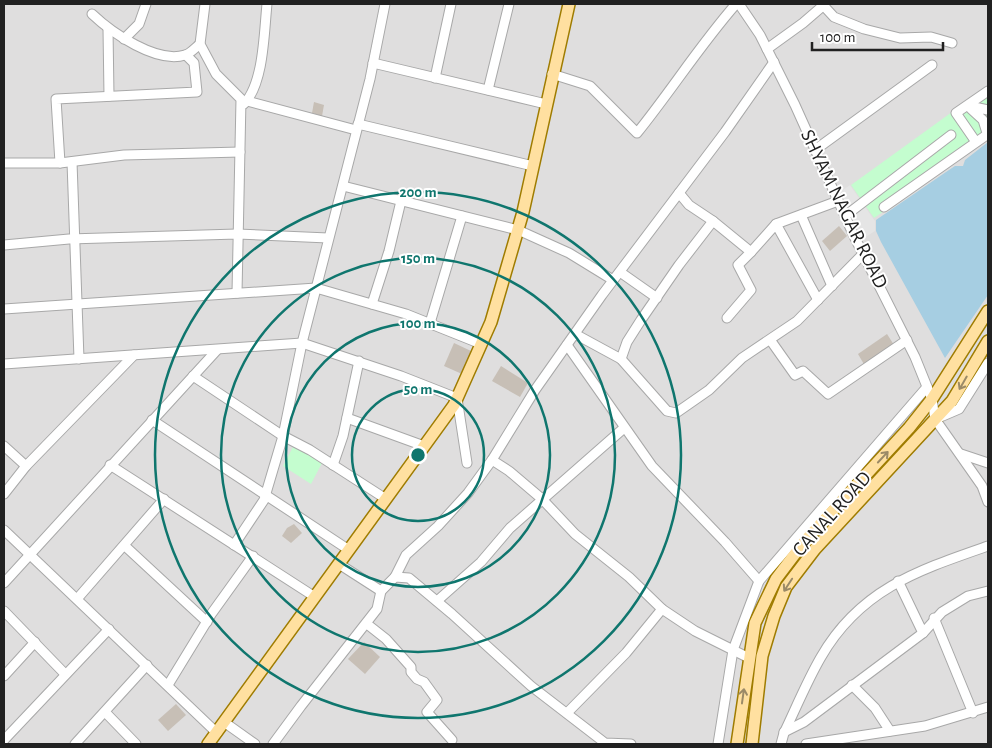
<svg xmlns="http://www.w3.org/2000/svg" width="992" height="748" font-family="'Alegreya Sans',sans-serif">
<rect width="100%" height="100%" fill="#f2f0e8"/>
<rect fill="#dfdede" x="4" y="4" width="984" height="740"/>
<g fill="#c4fdcf">
<polygon points="988,86 988,139 874,218 851,185"/>
<polygon points="294,445 322,463 311,484 283,466"/>
</g>
<polygon fill="#e5e5e5" points="850,185 875,221 875,231 858,242 837,194"/>
<polygon fill="#a6cee2" points="988,142 988,295 945,358 881,242 876,231 876,220 946,172 955,166 963,166 965,160"/>
<g fill="#c7bfb6">
<polygon points="314,102 324,105 322,116 312,113"/>
<polygon points="839,226 847,236 830,251 822,241"/>
<polygon points="887,334 894,345 865,366 858,354"/>
<polygon points="454,343 471,351 462,374 444,366"/>
<polygon points="501,366 528,383 520,397 492,381"/>
<polygon points="294,524 302,533 291,543 282,536 287,528"/>
<polygon points="364,642 380,657 365,674 348,659"/>
<polygon points="176,704 186,715 168,731 158,720"/>
</g>
<g fill="none" stroke-linecap="round" stroke-linejoin="round">
<g stroke="#a8a8a8" stroke-width="11">
<g id="minor">
<polyline points="205,4 200,44 216,74 241,99 237,293"/>
<polyline points="739,4 760,35 795,105 854,236 915,357 932,399 935,419 982,486 988,502"/>
<polyline points="822,4 834,17 864,29 900,38 931,37 952,43"/>
<path d="M92,14C112,33 157,64 185,55C190,54 196,47 200,44"/>
<polyline points="108,29 109,96"/>
<polyline points="124,39 139,24 146,4"/>
<polyline points="767,49 803,23 825,4"/>
<polyline points="373,63 546,104"/>
<path d="M552,74L590,86L637,133C671,91 700,45 736,4"/>
<polyline points="435,78 451,4"/>
<polyline points="488,90 509,4"/>
<polyline points="247,101 356,130"/>
<path d="M244,104C264,83 264,32 267,4"/>
<polyline points="358,124 533,166"/>
<polyline points="987,133 983,120 971,109 974,107 988,110"/>
<polyline points="976,142 956,113 988,91"/>
<polyline points="815,150 932,65"/>
<polyline points="72,162 79,359"/>
<polyline points="4,163 60,163 124,155 240,152"/>
<polyline points="60,163 56,99 197,92 194,63 186,55"/>
<polyline points="343,186 518,230 569,253 613,280"/>
<polyline points="679,193 689,205 713,221 751,252 738,265 751,290 727,318"/>
<polyline points="884,207 988,134"/>
<polyline points="801,215 832,286"/>
<polyline points="845,216 951,135"/>
<polyline points="776,224 838,201"/>
<polyline points="4,245 69,239 237,234 328,238"/>
<polyline points="751,252 776,224 818,300"/>
<polyline points="620,272 657,298"/>
<polyline points="372,304 389,251 401,201"/>
<polyline points="4,309 316,288 406,314 481,344"/>
<polyline points="430,323 462,216"/>
<polyline points="575,334 621,359 667,411 676,413 709,390 742,358 797,321 863,254"/>
<polyline points="771,341 795,375 803,371 828,394 907,340"/>
<polyline points="567,345 652,466 725,542 759,581"/>
<polyline points="621,359 627,342 641,320 679,265 713,221"/>
<polyline points="4,364 302,343 401,376 457,398 467,463"/>
<polyline points="193,376 283,436 310,450 386,499"/>
<polyline points="347,418 424,446"/>
<polyline points="938,418 959,409 988,363"/>
<polyline points="152,420 349,550"/>
<polyline points="4,446 26,466"/>
<polyline points="961,454 988,463"/>
<polyline points="492,460 509,471 542,499 575,534 629,577 662,609 695,631 749,658"/>
<polyline points="110,465 315,597"/>
<polyline points="333,465 343,436 359,361"/>
<polyline points="4,494 26,466 134,355"/>
<polyline points="4,530 217,733"/>
<polyline points="234,545 264,500 283,436 302,343 370,79 385,4"/>
<polyline points="125,546 207,622"/>
<polyline points="339,564 381,591 395,577 409,578 452,614 531,686 605,743 631,744"/>
<polyline points="395,577 406,555 438,526 468,493 492,460 535,390 602,295 725,132 774,62"/>
<polyline points="898,581 923,633"/>
<polyline points="4,583 217,350"/>
<polyline points="77,599 164,499"/>
<polyline points="437,601 481,562 510,528 624,428"/>
<polyline points="4,611 65,674"/>
<polyline points="934,618 973,713"/>
<polyline points="367,624 386,639 411,667 411,672 417,679 424,682 437,700 427,712 452,740"/>
<polyline points="4,676 35,642"/>
<polyline points="168,685 212,613 253,556"/>
<polyline points="852,685 875,708 890,731"/>
<polyline points="105,712 136,744"/>
<polyline points="567,713 626,653 662,609"/>
<polyline points="224,722 255,744"/>
<polyline points="784,732 804,722 923,633 942,612 968,596 988,591"/>
<polyline points="4,740 109,629"/>
<polyline points="75,744 147,665"/>
<polyline points="273,744 301,706 377,609 381,591"/>
<polyline points="718,744 733,650 759,581 927,387"/>
<path d="M781,744L784,733C796,708 807,681 821,657C860,589 919,570 988,546"/>
<polyline points="806,744 925,726 988,707"/>
</g>
</g>
<g stroke="#9f7c00" stroke-width="14">
<g id="major">
<polyline points="208,744 454,405 491,322 523,212 569,4"/>
<polyline points="737,744 755,623 776,579 804,542 909,428 932,399 988,311"/>
<polyline points="752,744 762,656 774,616 786,587 815,549 952,401 988,341"/>
</g>
</g>
<use href="#minor" stroke="#fff" stroke-width="9"/>
<use href="#major" stroke="#ffe0a0" stroke-width="11"/>
</g>
<defs><path id="oneway-shaft" d="M-6 0H5M1.5-3L5.5 0L1.5 3" fill="none" stroke-width="1.6" stroke-linecap="round" stroke-linejoin="round" transform="scale(1.25)"/></defs>
<g stroke="#9b8a67">
<use href="#oneway-shaft" transform="translate(963 383) rotate(120)"/>
<use href="#oneway-shaft" transform="translate(883 457) rotate(-47)"/>
<use href="#oneway-shaft" transform="translate(788 585) rotate(123)"/>
<use href="#oneway-shaft" transform="translate(743 696) rotate(-82)"/>
</g>
<g fill="none" stroke="#0f766e" stroke-width="2.5">
<circle cx="418" cy="455" r="66"/>
<circle cx="418" cy="455" r="132"/>
<circle cx="418" cy="455" r="197"/>
<circle cx="418" cy="455" r="263"/>
</g>
<g text-anchor="middle" dominant-baseline="central" stroke-width="4" stroke-linejoin="round" paint-order="stroke">
<g font-size="20" fill="#212121" stroke="#fff">
<text transform="translate(844 209) rotate(64)">SHYAM NAGAR ROAD</text>
<text transform="translate(832 514) rotate(-48)">CANAL ROAD</text>
</g>
</g>
<circle cx="418" cy="455" r="8" fill="#0f766e" stroke="#fff" stroke-width="2.5"/>
<g font-size="15" text-anchor="middle" font-weight="bold" fill="#0f766e" stroke="#fff" stroke-width="4" stroke-linejoin="round" paint-order="stroke">
<text x="418" y="197">200 m</text>
<text x="418" y="263">150 m</text>
<text x="418" y="328">100 m</text>
<text x="418" y="394">50 m</text>
</g>
<rect width="992" height="748" fill="none" stroke="#212121" stroke-width="10"/>
<path d="M812 42v8h131v-8" fill="none" stroke="#212121" stroke-width="2.5"/>
<text x="820" y="42" font-size="15" fill="#212121" stroke="#ffffff" stroke-width="4" paint-order="stroke">100 m</text>
</svg>
